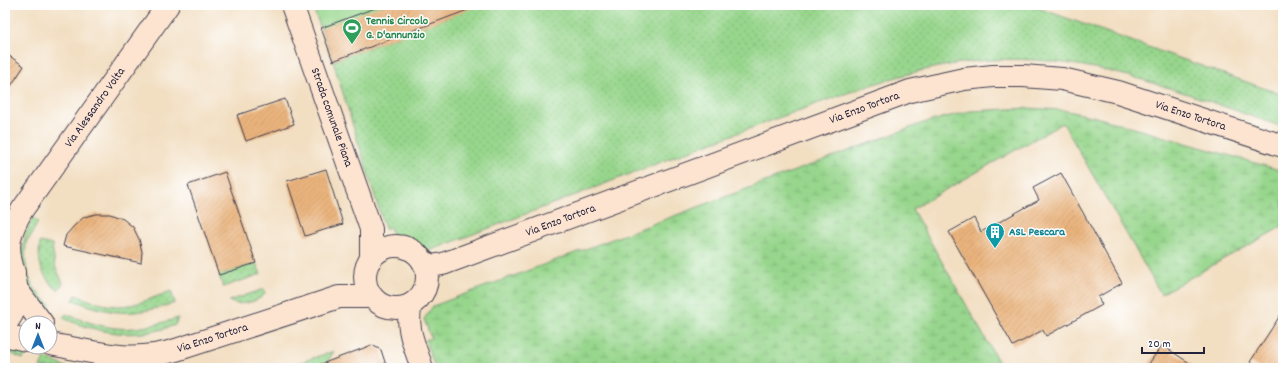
<svg xmlns="http://www.w3.org/2000/svg" width="1288" height="373" font-family="Dekko,sans-serif">
<defs>
<pattern id="grass-dots" width="8" height="8" patternUnits="userSpaceOnUse"><rect width="8" height="8" fill="#97d68c"/><path d="M2 2h.1M6 6h.1" fill="none" stroke="#82b77a" stroke-width="1.8" stroke-linecap="round"/></pattern>
<pattern id="wetland-marsh" width="20" height="14" patternUnits="userSpaceOnUse"><rect width="20" height="14" fill="#97d68c"/><path d="M1 5h8M5 5V1M11 12h8M15 12V8" fill="none" stroke="#82b77a"/></pattern>
<pattern id="building-hatch" width="6" height="6" patternUnits="userSpaceOnUse"><rect width="6" height="6" fill="#eab47d"/><path d="M-1 1l2-2M0 6l6-6M5 7l2-2" fill="none" stroke="#c89a6d"/></pattern>
</defs>
<rect width="100%" height="100%" fill="#fff"/>
<filter id="ink" filterUnits="userSpaceOnUse"><feTurbulence type="fractalNoise" baseFrequency=".025" numOctaves="2"/><feDisplacementMap in="SourceGraphic" scale="8" xChannelSelector="R" yChannelSelector="G"/><feConvolveMatrix kernelMatrix="1 2 1 2 8 2 1 2 1" color-interpolation-filters="sRGB"/></filter>
<filter id="wash" filterUnits="userSpaceOnUse"><feTurbulence type="fractalNoise" baseFrequency=".012" numOctaves="4" result="noise"/><feDisplacementMap in="SourceGraphic" scale="16" xChannelSelector="R" yChannelSelector="G"/><feGaussianBlur stdDeviation="0.9" result="paint"/><feColorMatrix in="noise" values="0 0 0 0 0 0 0 0 0 0 0 0 0 0 0 0 0 1.4 0 .05"/><feComposite in="paint" operator="in"/></filter>
<g filter="url(#wash)">
<rect width="100%" height="100%" fill="#f2dec1"/>
<g fill="url(#grass-dots)" stroke="#5c7c64">
<path d="M479,5H1030L1283,95V127C1203,100 1119,65 1035,60C956,55 892,77 819,103C781,117 743,131 705,145C612,181 519,217 426,252L408,241L394,238L390,227L385,229L333,61Z"/>
<path d="M33,218L38,222L29,239H27C22,266 28,287 50,304L47,309C16,285 15,251 33,218Z"/>
<path d="M40,242L52,245L55,266L63,283L58,290C42,278 37,262 40,242Z"/>
<polygon points="256,263 261,274 223,287 219,275"/>
<path d="M264,289L265,294C258,302 238,307 229,301Z"/>
<path d="M171,291L175,303C132,316 116,316 73,300L76,295C119,313 130,307 171,291Z"/>
<path d="M66,314C112,332 130,333 178,318L175,325C137,340 100,334 63,318Z"/>
<polygon points="5,343 28,350 23,359 5,351"/>
<polygon points="334,351 324,368 283,368"/>
<polygon points="45,358 69,368 42,368 40,367"/>
</g>
<polygon fill="url(#wetland-marsh)" stroke="#5c7c64" points="1028,108 1062,110 1092,116 1283,171 1283,226 1161,294 1063,123 912,209 1002,368 435,368 425,340 431,338 424,319 433,306 923,123 970,111"/>
<polygon fill="#97d68c" stroke="#5c7c64" points="312,5 479,5 333,61"/>
<g id="blocks">
<g fill="url(#building-hatch)">
<polygon points="383,5 477,5 478,6 333,61 321,28"/>
<polygon points="5,53 24,66 5,95"/>
<polygon points="285,99 294,124 246,141 237,115"/>
<polygon points="326,169 343,224 305,236 287,181"/>
<polygon points="225,172 256,263 219,275 188,185"/>
<polygon points="1061,173 1122,283 1098,297 1102,305 1046,336 1043,330 1013,346 949,232 974,218 981,232 1039,200 1033,188"/>
<polygon points="96,214 110,214 123,219 133,227 139,239 142,252 141,263 63,246 66,235 74,226 84,217"/>
<polygon points="1283,311 1283,368 1259,368 1250,362"/>
<polygon points="372,345 381,350 387,368 316,368 316,366"/>
<polygon points="1162,345 1197,368 1146,368"/>
</g>
</g>
</g>
<g filter="url(#ink)">
<use href="#blocks" fill-opacity="0" stroke="#413e4f" stroke-width="1"/>
<g fill="none" stroke-linecap="round" stroke-linejoin="round">
<g stroke="#413e4f" stroke-width="24">
<g id="secondary">
<path id="s1" d="M292,5L371,229V259"/>
<circle cx="396" cy="277" r="31"/>
<path id="s2" d="M423,261L431,266L443,264L910,91L964,79L993,76H1023L1062,79L1118,92L1283,146"/>
<path id="s3" d="M14,272C5,247 9,233 22,210L168,5"/>
<polyline points="18,291 42,323"/>
<path d="M411,305C405,327 415,347 422,368"/>
<path d="M5,324C22,306 19,279 6,261"/>
<polyline points="5,335 26,340"/>
<path id="s4" d="M50,344C94,352 131,364 176,350L339,297H372"/>
</g>
</g>
<use href="#secondary" stroke="#fde4d1" stroke-width="22"/>
</g>
</g>
<defs>
<g id="stadium-pin" transform="scale(1)"><path d="M0 17L-7.5 6A9.5 9.5 0 1 1 7.5 6Z" fill="#2e9e5b" stroke="#fff"/><path d="M0-5a6.5 5 0 1 0 0 10a6.5 5 0 1 0 0-10ZM-3.5-1.8h7v3.6h-7Z" fill="#fff"/></g>
<g id="building-pin" transform="scale(1)"><path d="M0 17L-7.5 6A9.5 9.5 0 1 1 7.5 6Z" fill="#0f9aa8" stroke="#fff"/><path d="M-4-6H4V6H1V3H-1V6H-4ZM-2.5-4.3h1.7v1.8h-1.7ZM.8-4.3h1.7v1.8H.8ZM-2.5-1h1.7V.8h-1.7ZM.8-1h1.7V.8H.8Z" fill="#fff"/></g>
</defs>
<g fill-rule="evenodd">
<use href="#stadium-pin" x="352" y="28"/>
<use href="#building-pin" x="995" y="232"/>
</g>
<g text-anchor="middle" dominant-baseline="central" stroke-width="3" stroke-linejoin="round" paint-order="stroke">
<g font-size="12" font-weight="bold" fill="#27864d" stroke="#fff" text-anchor="start">
<text x="366" y="21">Tennis Circolo<tspan x="366" dy="14">G. D'annunzio</tspan></text>
</g>
<g font-size="12" fill="#22223b" stroke="#fff">
<text stroke="none"><textPath href="#s3" startOffset="191">Via Alessandro Volta</textPath></text>
<text stroke="none"><textPath href="#s2" startOffset="471">Via Enzo Tortora</textPath></text>
<text stroke="none"><textPath href="#s2" startOffset="807">Via Enzo Tortora</textPath></text>
<text stroke="none"><textPath href="#s1" startOffset="119">Strada comunale Piana</textPath></text>
<text stroke="none"><textPath href="#s2" startOffset="147">Via Enzo Tortora</textPath></text>
<text stroke="none"><textPath href="#s4" startOffset="166">Via Enzo Tortora</textPath></text>
</g>
<g font-size="12" font-weight="bold" fill="#0d838f" stroke="#fff" text-anchor="start">
<text x="1009" y="232">ASL Pescara</text>
</g>
</g>
<rect width="1288" height="373" fill="none" stroke="#fff" stroke-width="20"/>
<g transform="translate(38 335)"><circle r="19" fill="#ffffff" stroke="#a7a7b1"/>
<path d="M0-3L7 15L0 10L-7 15Z" fill="#1f6fb2"/>
<text y="-6" font-size="11" font-weight="bold" text-anchor="middle" fill="#22223b">N</text>
</g>
<path d="M1142 347v6h62v-6" fill="none" stroke="#22223b" stroke-width="2"/>
<text x="1148" y="347" font-size="12" fill="#22223b" stroke="#ffffff" stroke-width="3" paint-order="stroke">20 m</text>
</svg>
